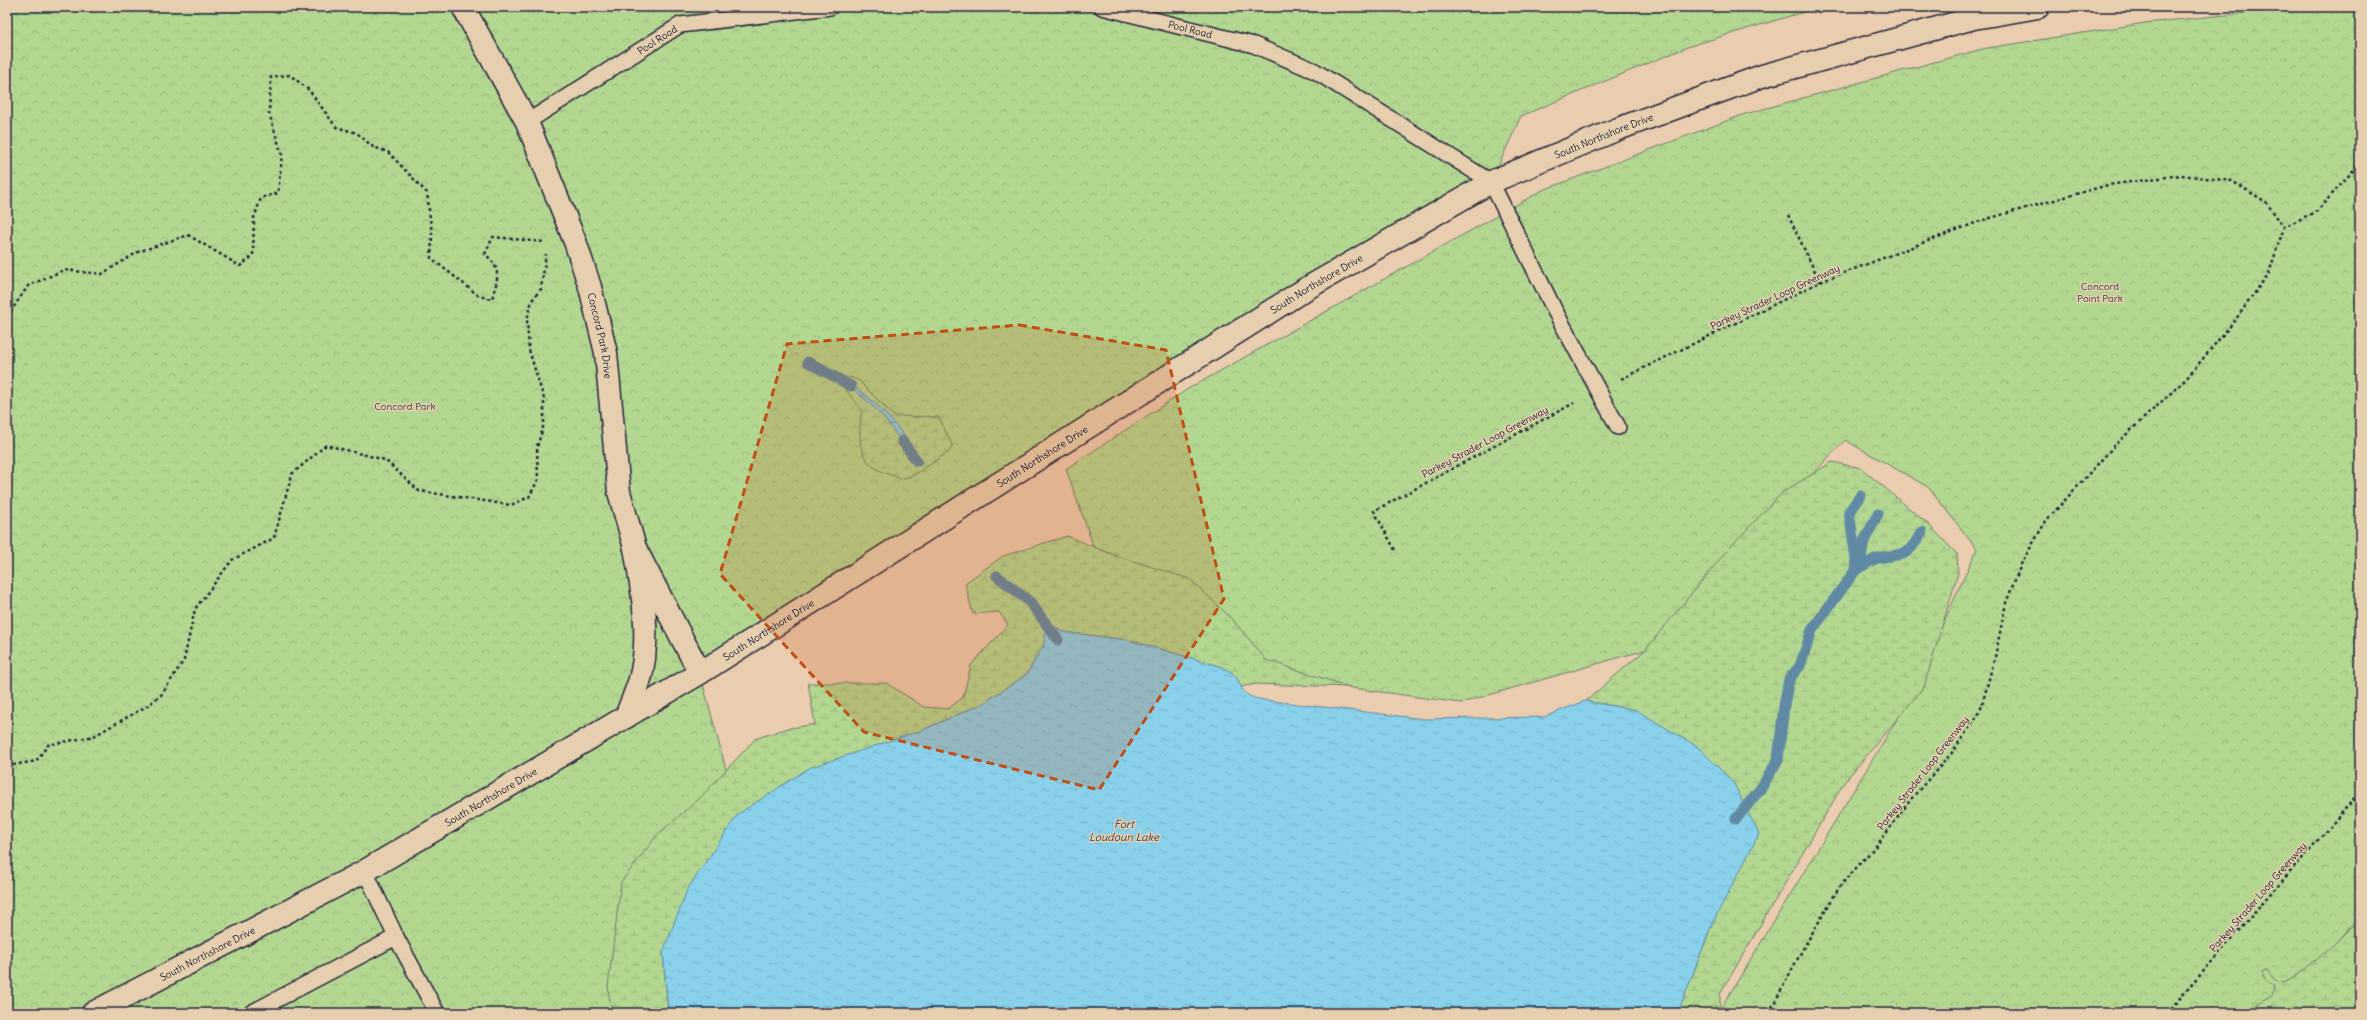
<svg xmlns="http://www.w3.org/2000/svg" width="2367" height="1020" font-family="Delius,sans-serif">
<defs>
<pattern id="forest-crowns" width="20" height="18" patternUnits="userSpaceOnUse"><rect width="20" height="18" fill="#b3d791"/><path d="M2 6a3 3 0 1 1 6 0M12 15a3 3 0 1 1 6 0" fill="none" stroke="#9ab87e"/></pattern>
<pattern id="wetland-marsh" width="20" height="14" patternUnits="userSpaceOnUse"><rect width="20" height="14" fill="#b3d791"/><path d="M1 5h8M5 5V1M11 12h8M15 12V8" fill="none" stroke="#9ab87e"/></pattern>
<pattern id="water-ripples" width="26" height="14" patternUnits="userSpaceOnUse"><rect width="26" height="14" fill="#89d0ea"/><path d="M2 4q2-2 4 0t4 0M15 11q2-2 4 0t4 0" fill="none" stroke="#76b2ca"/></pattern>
</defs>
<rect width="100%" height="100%" fill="#eaccaf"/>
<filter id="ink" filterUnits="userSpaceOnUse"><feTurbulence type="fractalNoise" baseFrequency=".025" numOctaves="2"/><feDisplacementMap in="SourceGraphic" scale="8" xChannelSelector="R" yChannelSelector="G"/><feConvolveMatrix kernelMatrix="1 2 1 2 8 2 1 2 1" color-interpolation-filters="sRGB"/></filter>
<g filter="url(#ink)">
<g fill="url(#forest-crowns)" stroke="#6a7c66">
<polygon points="7,7 1820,7 1690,46 1521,116 1491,182 700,673 738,814 687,890 663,952 668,1013 7,1013"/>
<polygon points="2308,7 2360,7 2360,916 2274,1013 1718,1013 1907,703 1977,549 1928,487 1845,440 1645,650 1461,703 1252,674 1094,548 1066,469 1188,389 1543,190 1745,114 1982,49 2145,23"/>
</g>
<g fill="url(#wetland-marsh)" stroke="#6a7c66">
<path d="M850,377L858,380L894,416L939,417L952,445L950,451L914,475L901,479C892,475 877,471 870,464C857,450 859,428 862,410L840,383Z"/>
<polygon points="1832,462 1861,468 1928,524 1957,554 1958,573 1924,687 1845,781 1720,994 1720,1013 1678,1013 1712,924 1636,710 1586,701 1645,650 1729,548 1783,492"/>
<polygon points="1067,536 1114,555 1190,579 1233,620 1266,660 1350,687 1256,684 1240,687 1232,673 1219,666 1128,640 1063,632 1054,627 1027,674 984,703 925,729 663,952 668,1013 612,1013 608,987 621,882 658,834 699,799 755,739 785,729 815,724 808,683 886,683 924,707 948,709 963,697 971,665 1008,625 999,612 973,614 965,583 1003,556"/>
<path d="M2360,920V1013H2254L2256,1006L2272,997L2274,986L2266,982L2261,972L2266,969C2270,974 2275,983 2282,982C2298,981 2346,932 2360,920Z"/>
</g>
<g fill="url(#water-ripples)" stroke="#608aa4">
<path d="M826,369C857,385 884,409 905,437C910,445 909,455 916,462L914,464L910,462C897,422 859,392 826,369Z"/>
<path d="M1054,627L1063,632L1128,640L1219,666C1223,668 1228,670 1231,672C1247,685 1234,695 1264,700L1424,719L1544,717L1585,701L1636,710L1698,747L1733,782L1759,834L1712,924L1678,1013H668L663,952L687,890L738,814L809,768L925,729L984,703L1027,674L1044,644L1046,629Z"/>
</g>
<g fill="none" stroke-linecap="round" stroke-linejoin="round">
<g stroke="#608aa4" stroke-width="11">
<polyline points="808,362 851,386"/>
<polyline points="902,441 917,461"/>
<path d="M1860,496L1849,512L1856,558L1855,570C1863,566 1871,560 1878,558C1906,552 1905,560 1922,532"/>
<polyline points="997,576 1030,602 1058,640"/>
<polyline points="1736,819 1761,788 1778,760 1784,706 1789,679 1800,666 1812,630 1860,564 1864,541 1878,514"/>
</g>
<g stroke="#22223b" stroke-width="18">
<g id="service">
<path id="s1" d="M1102,7L1254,45L1315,71L1491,182L1555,311L1618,427"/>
<path id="s2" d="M527,122L680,25L830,7"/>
<polyline points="365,871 396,937 437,1013"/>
<polyline points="251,1013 396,937"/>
</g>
</g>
<g stroke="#22223b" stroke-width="25">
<g id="minor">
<path id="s3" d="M463,7L527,122L576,244L590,287L606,353L619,492L635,548L700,673"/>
</g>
</g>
<g stroke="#22223b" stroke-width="25">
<g id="secondary">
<path d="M626,717C631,702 639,687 642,671C650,631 642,588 635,548"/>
<path id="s4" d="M93,1013L365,871L700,673L1304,290L1491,182L1618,129L1762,76L1974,18L2038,7"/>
</g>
</g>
<g stroke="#22223b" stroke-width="2.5" stroke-dasharray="3 3" stroke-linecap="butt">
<polyline points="1788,215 1820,282"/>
<path d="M7,317L28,286L64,270L102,274L138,252L188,235L240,266L253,256L254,218L261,198L278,193L282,155L269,113L271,77L290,75L309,90L336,127L357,133L373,147L388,152L427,193L432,234L431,258L479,296L492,299C498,278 502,269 485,254L493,237L544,242"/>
<polyline points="1621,379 1820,282 1983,220 2108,185 2181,175 2232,181 2266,202 2284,227"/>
<polyline points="1395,550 1374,511 1574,403"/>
<polyline points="7,766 36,761 48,745 94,736 147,706 162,694 184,660 195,609 232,560 274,538 292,474 326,445 385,460 419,491 511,505 529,497 538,480 537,447 544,424 544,399 529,350 527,320 532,300 541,289 546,254"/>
<polyline points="1769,1013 1804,947 1840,886 1882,839 1911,799 1951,754 1980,712 1995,657 2006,603 2022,562 2046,521 2115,445 2186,379 2236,319 2269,273 2284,227 2317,211 2360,163"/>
<polyline points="2167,1013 2360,792"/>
</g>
<use href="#service" stroke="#e5cfae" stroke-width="15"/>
<use href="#minor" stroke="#e5cfae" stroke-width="22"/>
<use href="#secondary" stroke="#e5cfae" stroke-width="22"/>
</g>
</g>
<path fill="#c04e15" fill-opacity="0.2" stroke="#c04e15" stroke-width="3" stroke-dasharray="8 5" stroke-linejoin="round" d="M1019,325L1166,350L1224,599L1099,790L864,732L720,574L787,344Z"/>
<g text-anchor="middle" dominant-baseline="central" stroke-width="3" stroke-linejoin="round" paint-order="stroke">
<g font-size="10" fill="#22223b" stroke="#e5cfae">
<text stroke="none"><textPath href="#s1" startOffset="91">Pool Road</textPath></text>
<text stroke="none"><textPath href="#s2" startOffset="154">Pool Road</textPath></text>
<text stroke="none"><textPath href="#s4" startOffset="1749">South Northshore Drive</textPath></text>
<text stroke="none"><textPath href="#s4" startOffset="1425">South Northshore Drive</textPath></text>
<text transform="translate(1775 297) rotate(-25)">Parkey Strader Loop Greenway</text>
<text stroke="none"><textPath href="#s3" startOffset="358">Concord Park Drive</textPath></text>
<text transform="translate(1485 442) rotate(-28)">Parkey Strader Loop Greenway</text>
<text stroke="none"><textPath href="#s4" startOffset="1101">South Northshore Drive</textPath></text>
<text stroke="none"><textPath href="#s4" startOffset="777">South Northshore Drive</textPath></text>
<text transform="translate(1923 773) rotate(-52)">Parkey Strader Loop Greenway</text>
<text stroke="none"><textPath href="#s4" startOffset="453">South Northshore Drive</textPath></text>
<text transform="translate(2258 897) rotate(-49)">Parkey Strader Loop Greenway</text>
<text stroke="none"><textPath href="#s4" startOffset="129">South Northshore Drive</textPath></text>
</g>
<g font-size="10" fill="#383d48" stroke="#e5cfae">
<text x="2100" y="286">Concord<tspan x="2100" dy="12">Point Park</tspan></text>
<text x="405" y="406">Concord Park</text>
</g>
<g font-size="11" font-style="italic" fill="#313c55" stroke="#e5cfae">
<text x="1124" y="824">Fort<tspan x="1124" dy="13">Loudoun Lake</tspan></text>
</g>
</g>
<rect width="2367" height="1020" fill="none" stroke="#e5cfae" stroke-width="24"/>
<rect x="12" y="12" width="2343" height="996" fill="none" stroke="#22223b" stroke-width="1.5" filter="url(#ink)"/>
</svg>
